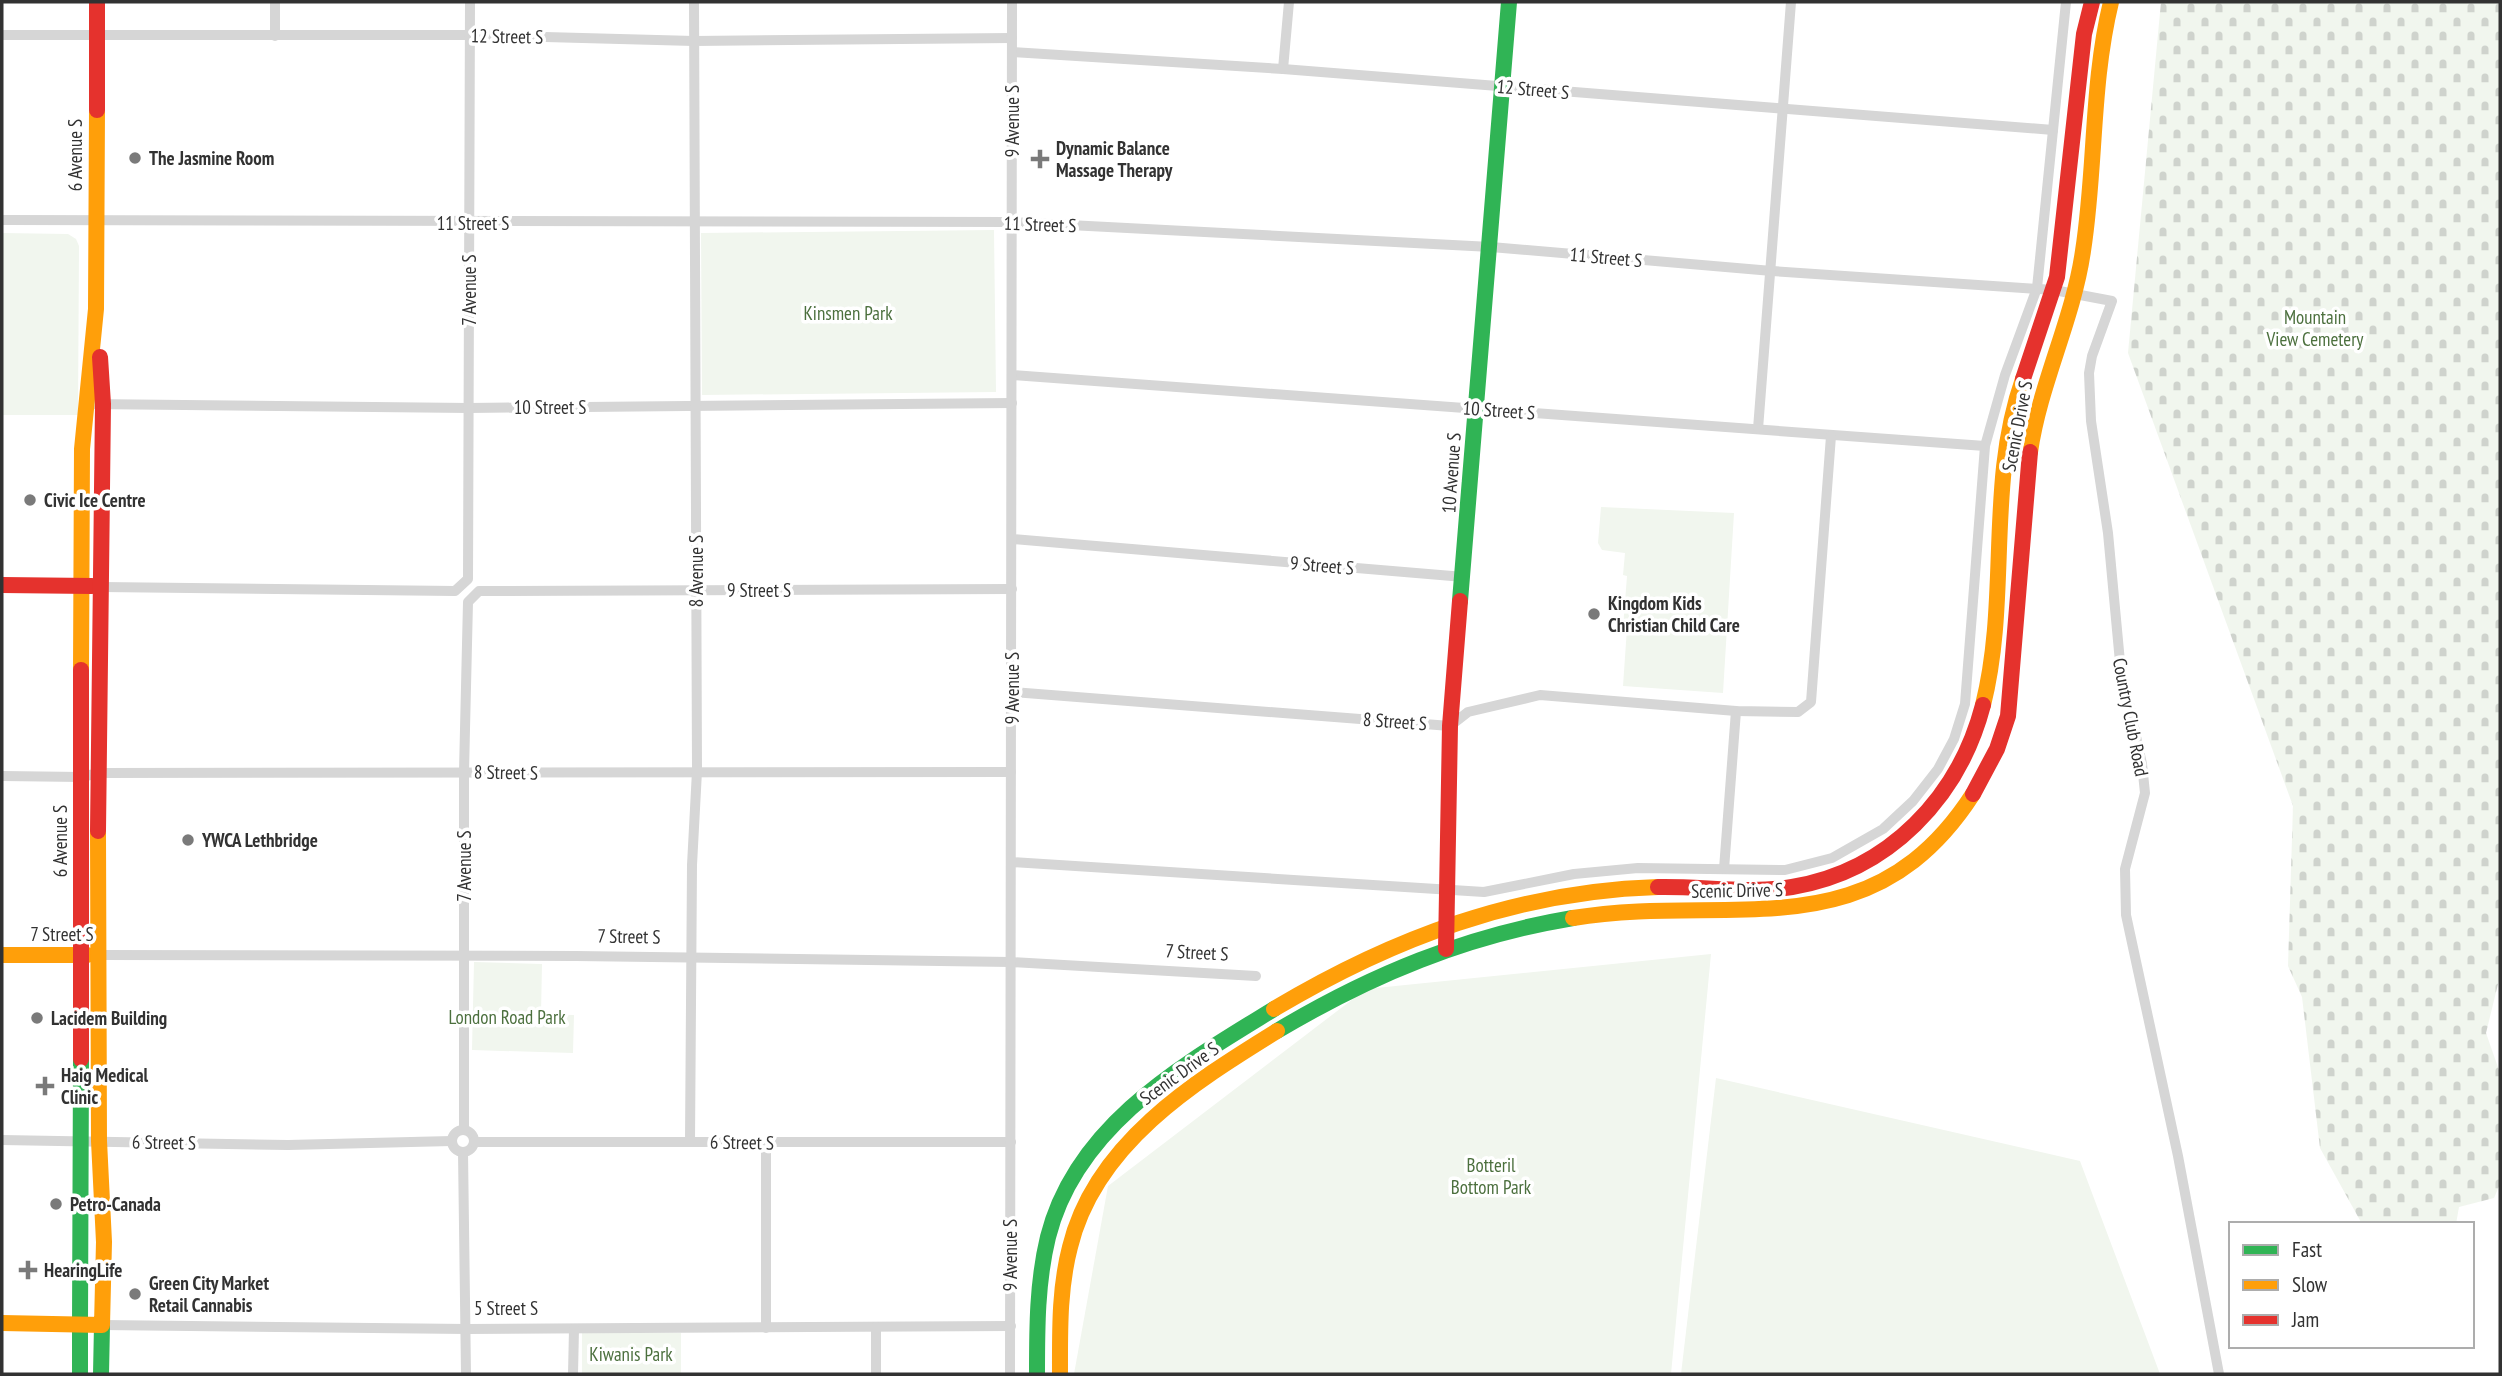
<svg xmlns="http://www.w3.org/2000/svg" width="2502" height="1376" font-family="'PT Sans Narrow',sans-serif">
<defs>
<pattern id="cemetery-stones" width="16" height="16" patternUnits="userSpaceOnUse" patternTransform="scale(1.75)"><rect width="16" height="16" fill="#f1f6ee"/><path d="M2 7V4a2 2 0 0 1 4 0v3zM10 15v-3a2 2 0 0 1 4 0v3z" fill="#cfd3cd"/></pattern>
</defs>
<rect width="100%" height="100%" fill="#fff"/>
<g fill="#f1f6ee">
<polygon points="994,230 996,392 702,395 701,233"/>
<polygon points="2,233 68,234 76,239 79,246 78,415 2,415"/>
<polygon points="1601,507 1734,513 1723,693 1623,686 1627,628 1623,628 1627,576 1623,575 1625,553 1602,550 1598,543"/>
<polygon points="1711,954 1671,1374 1074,1374 1108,1186 1366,989"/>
<polygon points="474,962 542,964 541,1014 574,1015 573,1053 472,1050"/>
<polygon points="1716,1078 2080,1161 2160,1374 1681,1374"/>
<rect x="582" y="1333" width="99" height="41"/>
</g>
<polygon fill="url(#cemetery-stones)" points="2161,2 2500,2 2500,976 2486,1033 2500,1073 2500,1184 2494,1198 2459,1207 2456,1224 2362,1224 2320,1148 2302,997 2288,966 2293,806 2128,353"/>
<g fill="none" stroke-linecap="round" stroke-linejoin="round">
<g stroke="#d6d6d6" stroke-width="10">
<polyline points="275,2 275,36"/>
<polyline points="2,35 470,35 694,41 1012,38"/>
<polyline points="1012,52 1283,69 2053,130"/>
<polyline points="1283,69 1289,2"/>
<polyline points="2,220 1012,222 1491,247 1772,271 2054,290 2112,301 2092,356 2089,373 2091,421 2108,533 2120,662 2142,764 2145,793 2125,869 2126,915 2178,1156 2219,1374"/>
<polyline points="1012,375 1985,446"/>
<polyline points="88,404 469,408 1012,403"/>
<polyline points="1758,429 1791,2"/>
<polyline points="1012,539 1464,577"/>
<polyline points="102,587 455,591 468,579 470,2"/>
<polyline points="1012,692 1450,726 1468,712 1540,695 1736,711 1798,712 1811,702 1831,436"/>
<polyline points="2,776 81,777 99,773 1011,772"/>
<polyline points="1011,862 1484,892 1574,874 1638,868 1785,870 1832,858 1883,829 1913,801 1938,769 1954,739 1965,704 1985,446 2005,375 2037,288 2066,2"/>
<polyline points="1724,869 1736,711"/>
<polyline points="97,955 576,956 1011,962 1256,976"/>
<circle cx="463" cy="1141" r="11"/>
<polyline points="464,1130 464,772 468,602 479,591 1012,589"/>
<polyline points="2,1140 288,1145 452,1141"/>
<polyline points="690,1141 692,865 697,771 694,2"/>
<polyline points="474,1142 1011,1142"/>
<polyline points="463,1152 466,1374"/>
<polyline points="102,1325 467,1329 1011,1326"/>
<polyline points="876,1327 876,1374"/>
<polyline points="766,1328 766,1143"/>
<polyline points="573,1374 574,1329"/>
<polyline points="1010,1374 1012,2"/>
</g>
<g stroke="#30b455" stroke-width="16">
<polyline points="1460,601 1509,2"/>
<path d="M1277,1031C1371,975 1465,936 1573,918"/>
<polyline points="80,1324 81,1059"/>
<polyline points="80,1324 80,1374"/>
<polyline points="101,1374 102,1325"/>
<path d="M1037,1374C1037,1328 1037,1282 1048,1237C1076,1125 1183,1065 1274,1009"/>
</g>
<g stroke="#ff9f0a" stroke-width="16">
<path d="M2030,452C2040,383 2073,320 2083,251C2096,168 2091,84 2111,2"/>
<polyline points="81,670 82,449 96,309 97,110"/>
<path d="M1983,705C2010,598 1986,484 2023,379"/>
<path d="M1573,918C1728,892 1869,955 1973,794"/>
<polyline points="2,955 87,955"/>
<path d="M1274,1009C1393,938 1518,891 1658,887"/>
<polyline points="2,1323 102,1325 104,1242 99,1141 98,831"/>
<path d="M1060,1374C1060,1332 1059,1289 1070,1247C1095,1144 1193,1083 1277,1031"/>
</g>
<g stroke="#e5322d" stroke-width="16">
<polyline points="97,110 97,2"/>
<polyline points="2023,379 2057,277 2084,34 2092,2"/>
<polyline points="2,585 92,586"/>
<polyline points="1973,794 1997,749 2008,716 2030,452"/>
<polyline points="98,831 103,404 100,357"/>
<path d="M1658,887C1702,886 1748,894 1792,887C1889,871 1959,797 1983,705"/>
<polyline points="1446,949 1450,726 1460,601"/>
<polyline points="81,1059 81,670"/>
</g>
</g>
<g fill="#7a7a7a" stroke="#fff" stroke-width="2.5">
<circle cx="135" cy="158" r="7"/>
<path d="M1036.5 148.5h7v7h7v7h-7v7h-7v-7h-7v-7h7z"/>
<circle cx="30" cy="500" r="7"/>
<circle cx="1594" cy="614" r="7"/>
<circle cx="188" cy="840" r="7"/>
<circle cx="37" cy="1018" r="7"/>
<path d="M41.5 1075.5h7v7h7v7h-7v7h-7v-7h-7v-7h7z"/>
<circle cx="56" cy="1204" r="7"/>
<path d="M24.5 1259.5h7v7h7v7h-7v7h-7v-7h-7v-7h7z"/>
<circle cx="135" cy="1294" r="7"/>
</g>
<g text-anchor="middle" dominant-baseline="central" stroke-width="7" stroke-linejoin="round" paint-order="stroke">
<g font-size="19" fill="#323232" stroke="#fff">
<text transform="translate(507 36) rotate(1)">12 Street S</text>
<text transform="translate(1533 89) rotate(5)">12 Street S</text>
<text transform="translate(1012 121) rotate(-90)">9 Avenue S</text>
<text transform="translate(75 155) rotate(-90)">6 Avenue S</text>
<text x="473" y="223">11 Street S</text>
<text transform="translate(1040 224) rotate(2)">11 Street S</text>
<text transform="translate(1606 257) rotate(5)">11 Street S</text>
<text transform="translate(469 290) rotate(-90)">7 Avenue S</text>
<text x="550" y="407">10 Street S</text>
<text transform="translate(1499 410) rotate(4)">10 Street S</text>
<text transform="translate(2017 426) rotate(-79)">Scenic Drive S</text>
<text transform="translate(1451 473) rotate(-86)">10 Avenue S</text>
<text transform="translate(1322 565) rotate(5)">9 Street S</text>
<text transform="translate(696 571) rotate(-90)">8 Avenue S</text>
<text x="759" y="590">9 Street S</text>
<text transform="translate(1012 688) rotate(-90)">9 Avenue S</text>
<text transform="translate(2131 717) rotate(79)">Country Club Road</text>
<text transform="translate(1395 721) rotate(4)">8 Street S</text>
<text transform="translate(506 772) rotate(1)">8 Street S</text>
<text transform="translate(60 841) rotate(-90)">6 Avenue S</text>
<text transform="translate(464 866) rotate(-90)">7 Avenue S</text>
<text transform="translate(1737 890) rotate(-1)">Scenic Drive S</text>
<text x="62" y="934">7 Street S</text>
<text transform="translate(629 936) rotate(1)">7 Street S</text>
<text transform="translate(1197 952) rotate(3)">7 Street S</text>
<text transform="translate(1179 1073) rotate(-36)">Scenic Drive S</text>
<text transform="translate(164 1142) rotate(1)">6 Street S</text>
<text transform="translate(742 1142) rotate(1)">6 Street S</text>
<text transform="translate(1010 1255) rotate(-90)">9 Avenue S</text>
<text x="506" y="1308">5 Street S</text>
</g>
<g font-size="19" font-weight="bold" fill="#323232" stroke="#fff" text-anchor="start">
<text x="1056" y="148">Dynamic Balance<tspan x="1056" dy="22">Massage Therapy</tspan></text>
<text x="149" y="158">The Jasmine Room</text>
<text x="44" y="500">Civic Ice Centre</text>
<text x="1608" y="603">Kingdom Kids<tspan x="1608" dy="22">Christian Child Care</tspan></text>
<text x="202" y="840">YWCA Lethbridge</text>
<text x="51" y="1018">Lacidem Building</text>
<text x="61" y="1075">Haig Medical<tspan x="61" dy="22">Clinic</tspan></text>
<text x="70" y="1204">Petro-Canada</text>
<text x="44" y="1270">HearingLife</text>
<text x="149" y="1283">Green City Market<tspan x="149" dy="22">Retail Cannabis</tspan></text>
</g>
<g font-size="19" fill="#4c703e" stroke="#fff">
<text x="848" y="313">Kinsmen Park</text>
<text x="2315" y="317">Mountain<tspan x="2315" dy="22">View Cemetery</tspan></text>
<text x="507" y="1017">London Road Park</text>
<text x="1491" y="1165">Botteril<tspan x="1491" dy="22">Bottom Park</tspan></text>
<text x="631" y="1354">Kiwanis Park</text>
</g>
</g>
<rect width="2502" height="1376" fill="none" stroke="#323232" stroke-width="7"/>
<rect x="2229" y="1222" width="245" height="126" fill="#ffffff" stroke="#adadad" stroke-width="2"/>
<rect x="2243" y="1245" width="35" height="10" fill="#30b455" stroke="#adadad" stroke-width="2"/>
<text x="2292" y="1257" font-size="21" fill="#323232">Fast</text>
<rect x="2243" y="1280" width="35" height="10" fill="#ff9f0a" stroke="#adadad" stroke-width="2"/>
<text x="2292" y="1292" font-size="21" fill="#323232">Slow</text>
<rect x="2243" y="1315" width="35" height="10" fill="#e5322d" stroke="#adadad" stroke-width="2"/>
<text x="2292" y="1327" font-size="21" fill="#323232">Jam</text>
</svg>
